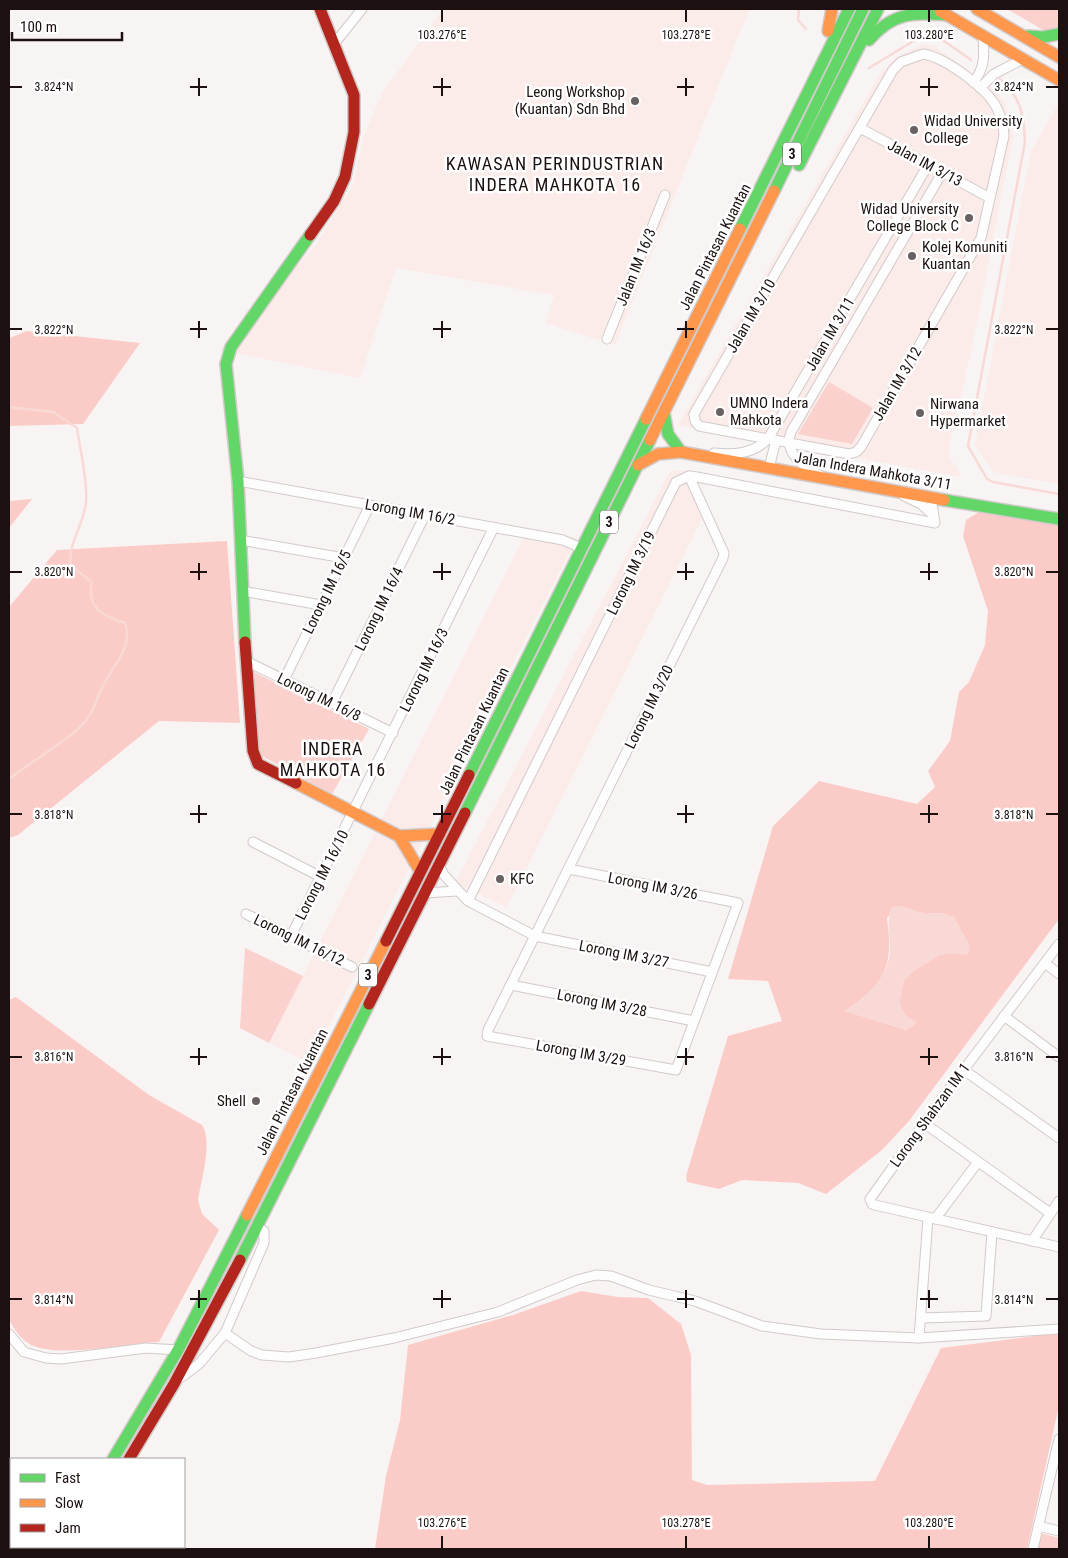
<svg xmlns="http://www.w3.org/2000/svg" width="1068" height="1558" font-family="'Roboto Condensed',sans-serif">
<rect width="100%" height="100%" fill="#f8f4f4"/>
<g fill="#fbebe9">
<polygon points="443,9 749,9 615,345 546,323 554,295 396,268 360,378 220,350 316,245 354,182 363,137 383,92"/>
<polygon points="924,44 934,46 988,84 1005,102 1013,136 973,343 948,451 951,463 955,463 961,477 678,425 882,71 897,56"/>
<polygon points="1059,103 1059,484 993,472 975,445 1031,151"/>
<polygon points="680,470 689,471 704,515 507,907 455,883 666,479 671,471"/>
<polygon points="528,529 577,538 310,1063 269,1043"/>
</g>
<g fill="#fad1cc">
<polygon points="1007,9 1059,9 1059,39"/>
<polygon points="829,382 873,408 852,444 798,434"/>
<polygon points="254,672 369,729 332,794 260,755"/>
<polygon points="245,948 303,976 269,1043 240,1028"/>
<polygon points="1040,1533 1059,1538 1059,1549 1036,1549"/>
</g>
<g fill="#fbccc7" fill-rule="evenodd">
<polygon points="27,331 140,343 83,424 9,426 9,338"/>
<polygon points="32,499 9,528 9,501"/>
<path d="M989,506L1059,519V919L909,1121L882,1150L826,1194L798,1183L742,1180L719,1189L687,1182L686,1176L728,1036L782,1021L768,981L728,979L773,826L819,781L917,804L935,787L928,771L950,741L959,692L969,682L985,645L988,611L963,536L966,520ZM898,906L926,914L941,913L954,917L960,929L968,954L952,953L939,955L916,969L904,980L899,1003L905,1015L916,1023L906,1030L845,1011C885,984 894,967 887,918Z"/>
<polygon points="227,541 240,723 159,721 18,835 9,838 9,607 57,550"/>
<path d="M16,997L149,1095L202,1125C213,1142 201,1180 198,1200L202,1214L219,1230L159,1342C127,1343 53,1360 28,1343C19,1337 14,1329 9,1319V1000Z"/>
<polygon points="581,1291 618,1297 648,1298 681,1324 691,1355 692,1480 707,1485 875,1481 941,1348 1059,1333 1059,1406 1027,1549 375,1549 386,1476 400,1420 408,1345 513,1315"/>
</g>
<path fill="#f8d9d6" d="M898,906L926,914L941,913L954,917L970,946L968,955L952,953L939,955L916,969L904,980L899,1003L905,1015L917,1022L906,1030L844,1011C866,999 890,976 890,949C890,934 886,921 892,907Z"/>
<g fill="none" stroke-linecap="round" stroke-linejoin="round">
<g stroke="#f8d9d6" stroke-width="2.5">
<polyline points="799,9 798,20 806,29"/>
<polyline points="869,68 930,31 971,60"/>
<path d="M1000,79C1021,98 1024,114 1025,142L968,446L987,479L993,482L1059,494"/>
<path d="M9,407L53,412L77,428C80,450 88,481 86,502C84,525 67,544 71,566L92,582C86,608 103,616 125,623C134,646 112,667 103,686C94,704 94,714 78,729C57,747 31,762 9,779"/>
</g>
<g stroke="#d2cac9" stroke-width="11">
<g id="street">
<polyline points="334,44 362,9"/>
<path d="M923,54C944,57 982,85 994,103C1000,112 1004,126 1004,136L981,238L861,447L856,452L849,454L699,426L695,421L694,414L893,70L901,62Z"/>
<path d="M973,82C986,68 984,53 983,36"/>
<polyline points="980,88 994,74 1023,59"/>
<polyline points="860,128 990,198"/>
<polyline points="607,339 665,195"/>
<path d="M714,453C734,455 753,454 768,439L928,165"/>
<polyline points="769,468 776,440"/>
<path d="M821,476C804,467 783,453 791,432L942,173"/>
<polyline points="238,481 563,540 581,548"/>
<polyline points="904,496 921,504 933,515"/>
<polyline points="240,540 344,558"/>
<polyline points="242,591 321,605"/>
<polyline points="246,661 393,733"/>
<polyline points="284,680 370,505"/>
<polyline points="332,703 425,515"/>
<polyline points="253,842 321,877"/>
<polyline points="439,865 444,875 468,901 535,936 712,972"/>
<polyline points="569,869 738,903 676,1070 487,1036 488,1030 723,558 724,553 689,476"/>
<polyline points="425,893 457,891"/>
<polyline points="468,901 676,482 689,476 697,477 935,523 931,497"/>
<polyline points="246,914 352,967"/>
<polyline points="291,936 494,527"/>
<polyline points="1059,944 943,1097 870,1199 872,1204 875,1205 1059,1247"/>
<polyline points="1045,963 1059,974"/>
<polyline points="511,985 694,1021"/>
<polyline points="1004,1016 1059,1057"/>
<polyline points="964,1070 1059,1138"/>
<polyline points="924,1123 1050,1213"/>
<polyline points="935,1219 978,1162"/>
<polyline points="256,1226 264,1231 264,1243 225,1333 251,1351 262,1355 289,1357 316,1353 394,1338 498,1312 577,1280 596,1275 611,1276 649,1290 695,1301 762,1326 821,1334 919,1338 1059,1329"/>
<polyline points="1032,1241 1059,1201"/>
<polyline points="921,1318 986,1316 992,1232"/>
<polyline points="9,1334 24,1352 46,1358 61,1359 146,1348 178,1350"/>
<polyline points="919,1338 928,1218"/>
<polyline points="182,1377 199,1364 225,1333"/>
<polyline points="1038,1526 1059,1531"/>
<polyline points="1033,1549 1059,1439"/>
</g>
</g>
<g stroke="#d2cac9" stroke-width="14">
<g id="fast">
<polyline points="1028,36 1043,37 1059,34"/>
<path d="M869,40C893,12 912,13 947,15"/>
<polyline points="799,165 878,9"/>
<polyline points="774,191 863,9"/>
<polyline points="740,229 849,9"/>
<polyline points="664,413 668,434 681,452"/>
<polyline points="944,500 1059,519"/>
<polyline points="245,642 238,481 226,364 231,347 310,235"/>
<polyline points="469,775 646,419"/>
<polyline points="465,813 650,440"/>
<polyline points="240,1260 369,1004"/>
<polyline points="113,1459 178,1350 247,1215"/>
<polyline points="56,1549 57,1547"/>
</g>
</g>
<g stroke="#d2cac9" stroke-width="14">
<g id="slow">
<polyline points="977,9 1059,57"/>
<polyline points="940,11 1059,80"/>
<polyline points="828,31 832,9"/>
<polyline points="646,419 740,229"/>
<polyline points="650,440 774,191"/>
<polyline points="638,465 658,454 681,452 944,500"/>
<polyline points="296,783 399,836 440,834"/>
<polyline points="399,836 420,871"/>
<polyline points="247,1215 386,941"/>
</g>
</g>
<g stroke="#d2cac9" stroke-width="14">
<g id="jam">
<polyline points="310,235 334,201 345,177 354,132 354,95 320,9"/>
<polyline points="245,642 253,751 258,764 296,783"/>
<polyline points="386,941 469,775"/>
<polyline points="369,1004 465,813"/>
<polyline points="129,1459 174,1384 240,1260"/>
<polyline points="71,1549 72,1547"/>
</g>
</g>
<use href="#street" stroke="#fefdfd" stroke-width="9"/>
<use href="#fast" stroke="#63d668" stroke-width="11"/>
<use href="#slow" stroke="#ff974d" stroke-width="11"/>
<use href="#jam" stroke="#b3261e" stroke-width="11"/>
</g>
<path fill="none" stroke="#1c1110" stroke-width="2" d="M442,10V22M686,10V22M929,10V22M199,78V96M442,78V96M686,78V96M929,78V96M10,87H22M190,87H207M433,87H451M677,87H694M920,87H938M1046,87H1058M199,321V338M442,321V338M686,321V338M929,321V338M10,329H22M190,329H207M433,329H451M677,329H694M920,329H938M1046,329H1058M199,563V580M442,563V580M686,563V580M929,563V580M10,572H22M190,572H207M433,572H451M677,572H694M920,572H938M1046,572H1058M199,805V823M442,805V823M686,805V823M929,805V823M10,814H22M190,814H207M433,814H451M677,814H694M920,814H938M1046,814H1058M199,1048V1065M442,1048V1065M686,1048V1065M929,1048V1065M10,1057H22M190,1057H207M433,1057H451M677,1057H694M920,1057H938M1046,1057H1058M199,1290V1308M442,1290V1308M686,1290V1308M929,1290V1308M10,1299H22M190,1299H207M433,1299H451M677,1299H694M920,1299H938M1046,1299H1058M442,1536V1548M686,1536V1548M929,1536V1548"/>
<g fill="#696060" stroke="#fff" stroke-width="2">
<circle cx="635" cy="101" r="5"/>
<circle cx="914" cy="130" r="5"/>
<circle cx="969" cy="218" r="5"/>
<circle cx="912" cy="256" r="5"/>
<circle cx="720" cy="412" r="5"/>
<circle cx="920" cy="413" r="5"/>
<circle cx="500" cy="879" r="5"/>
<circle cx="256" cy="1101" r="5"/>
</g>
<g text-anchor="middle" dominant-baseline="central" stroke-width="5" stroke-linejoin="round" paint-order="stroke">
<g fill="#fff" stroke="#605858" stroke-width="1">
<rect x="783" y="142.5" width="18" height="23" rx="4"/>
<rect x="600" y="510.5" width="18" height="23" rx="4"/>
<rect x="359" y="963.5" width="18" height="23" rx="4"/>
</g>
<g font-size="14" font-weight="bold" fill="#1c1110">
<text x="792" y="154">3</text>
<text x="609" y="522">3</text>
<text x="368" y="975">3</text>
</g>
<g font-size="15" fill="#1c1110" stroke="#fff" text-anchor="start">
<text x="625" y="92" text-anchor="end">Leong Workshop<tspan x="625" dy="17">(Kuantan) Sdn Bhd</tspan></text>
<text x="924" y="121">Widad University<tspan x="924" dy="17">College</tspan></text>
<text x="959" y="209" text-anchor="end">Widad University<tspan x="959" dy="17">College Block C</tspan></text>
<text x="922" y="247">Kolej Komuniti<tspan x="922" dy="17">Kuantan</tspan></text>
<text x="730" y="403">UMNO Indera<tspan x="730" dy="17">Mahkota</tspan></text>
<text x="930" y="404">Nirwana<tspan x="930" dy="17">Hypermarket</tspan></text>
<text x="510" y="879">KFC</text>
<text x="246" y="1101" text-anchor="end">Shell</text>
</g>
<g font-size="15" fill="#1c1110" stroke="#fff">
<text transform="translate(925 163) rotate(28)">Jalan IM 3/13</text>
<text transform="translate(715 247) rotate(-63)">Jalan Pintasan Kuantan</text>
<text transform="translate(636 267) rotate(-68)">Jalan IM 16/3</text>
<text transform="translate(751 316) rotate(-60)">Jalan IM 3/10</text>
<text transform="translate(830 334) rotate(-60)">Jalan IM 3/11</text>
<text transform="translate(897 384) rotate(-60)">Jalan IM 3/12</text>
<text transform="translate(873 471) rotate(10)">Jalan Indera Mahkota 3/11</text>
<text transform="translate(410 512) rotate(10)">Lorong IM 16/2</text>
<text transform="translate(631 573) rotate(-64)">Lorong IM 3/19</text>
<text transform="translate(327 592) rotate(-64)">Lorong IM 16/5</text>
<text transform="translate(379 609) rotate(-64)">Lorong IM 16/4</text>
<text transform="translate(424 670) rotate(-64)">Lorong IM 16/3</text>
<text transform="translate(319 697) rotate(26)">Lorong IM 16/8</text>
<text transform="translate(649 707) rotate(-64)">Lorong IM 3/20</text>
<text transform="translate(474 731) rotate(-64)">Jalan Pintasan Kuantan</text>
<text transform="translate(322 875) rotate(-63)">Lorong IM 16/10</text>
<text transform="translate(653 886) rotate(11)">Lorong IM 3/26</text>
<text transform="translate(299 940) rotate(26)">Lorong IM 16/12</text>
<text transform="translate(624 954) rotate(11)">Lorong IM 3/27</text>
<text transform="translate(602 1003) rotate(11)">Lorong IM 3/28</text>
<text transform="translate(581 1053) rotate(10)">Lorong IM 3/29</text>
<text transform="translate(292 1092) rotate(-63)">Jalan Pintasan Kuantan</text>
<text transform="translate(930 1115) rotate(-54)">Lorong Shahzan IM 1</text>
</g>
<g font-size="18" letter-spacing="1" fill="#1c1110" stroke="#fff">
<text x="555" y="163">KAWASAN PERINDUSTRIAN<tspan x="555" dy="21">INDERA MAHKOTA 16</tspan></text>
<text x="333" y="748">INDERA<tspan x="333" dy="21">MAHKOTA 16</tspan></text>
</g>
</g>
<g font-size="12" text-anchor="middle" fill="#1c1110" stroke="#fff" stroke-width="5" stroke-linejoin="round" paint-order="stroke">
<text x="442" y="39">103.276°E</text>
<text x="686" y="39">103.278°E</text>
<text x="929" y="39">103.280°E</text>
<text x="54" y="91">3.824°N</text>
<text x="1014" y="91">3.824°N</text>
<text x="54" y="334">3.822°N</text>
<text x="1014" y="334">3.822°N</text>
<text x="54" y="576">3.820°N</text>
<text x="1014" y="576">3.820°N</text>
<text x="54" y="819">3.818°N</text>
<text x="1014" y="819">3.818°N</text>
<text x="54" y="1061">3.816°N</text>
<text x="1014" y="1061">3.816°N</text>
<text x="54" y="1304">3.814°N</text>
<text x="1014" y="1304">3.814°N</text>
<text x="442" y="1527">103.276°E</text>
<text x="686" y="1527">103.278°E</text>
<text x="929" y="1527">103.280°E</text>
</g>
<rect width="1068" height="1558" fill="none" stroke="#1c1110" stroke-width="20"/>
<rect x="10" y="1458" width="175" height="90" fill="#ffffff" stroke="#a4a09f"/>
<rect x="20" y="1474" width="25" height="8" fill="#63d668" stroke="#a4a09f"/>
<text x="55" y="1483" font-size="15" fill="#1c1110">Fast</text>
<rect x="20" y="1499" width="25" height="8" fill="#ff974d" stroke="#a4a09f"/>
<text x="55" y="1508" font-size="15" fill="#1c1110">Slow</text>
<rect x="20" y="1524" width="25" height="8" fill="#b3261e" stroke="#a4a09f"/>
<text x="55" y="1533" font-size="15" fill="#1c1110">Jam</text>
<path d="M12 32v8h110v-8" fill="none" stroke="#1c1110" stroke-width="2.5"/>
<text x="20" y="32" font-size="15" fill="#1c1110" stroke="#ffffff" stroke-width="4" paint-order="stroke">100 m</text>
</svg>
